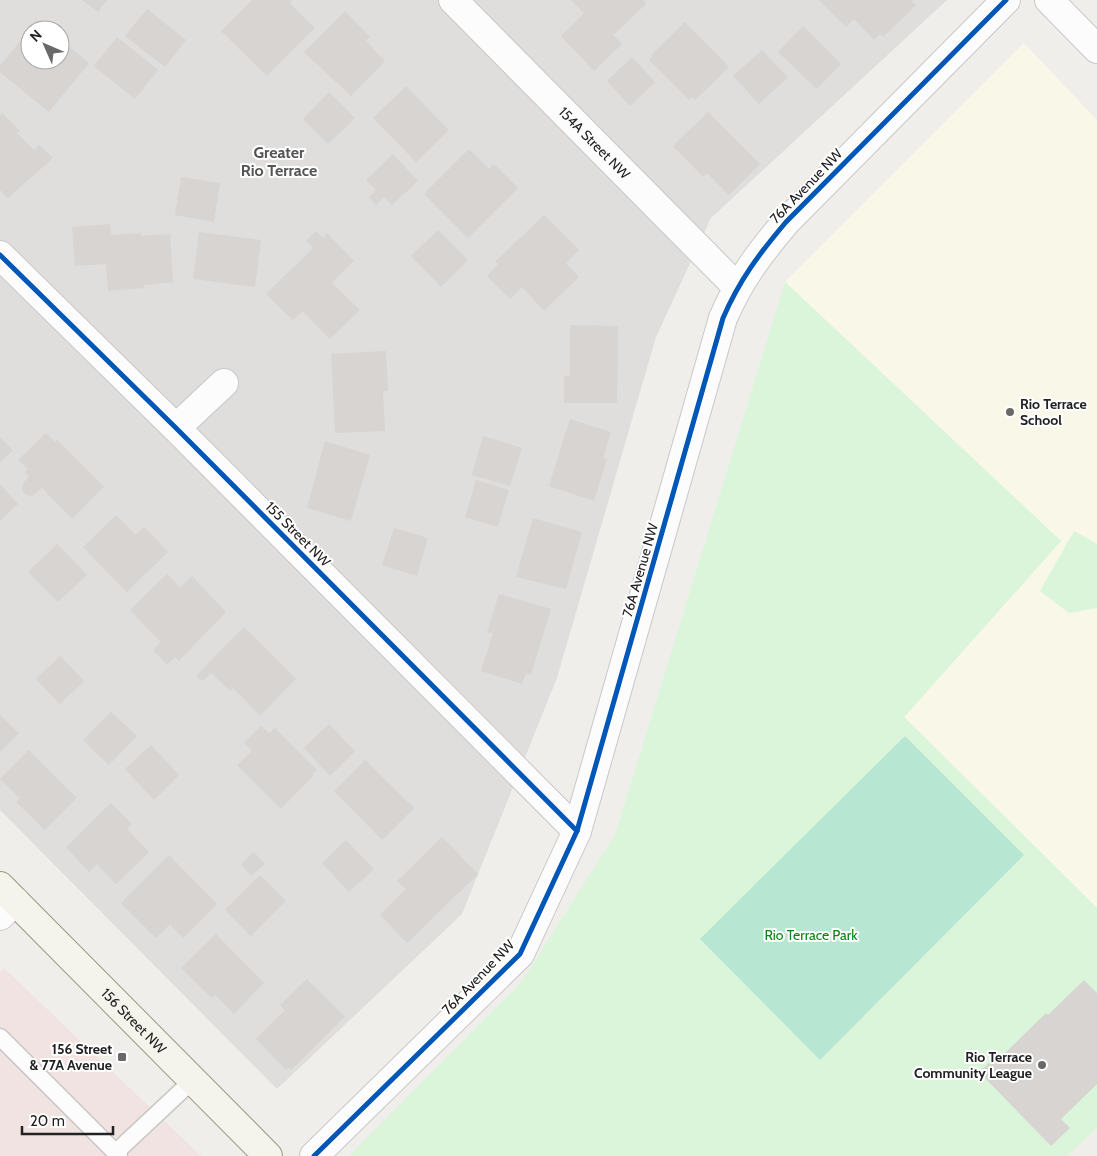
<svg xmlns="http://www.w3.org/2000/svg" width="1097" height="1156" font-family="Cabin,sans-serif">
<rect width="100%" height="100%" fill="#f0eeeb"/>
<path fill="#dfdedc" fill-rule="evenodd" d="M0,0H947L711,218L656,337L557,678L462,914L277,1089L0,810ZM30,30H60V60H30Z"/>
<polygon fill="#f1e3e1" points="4,968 201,1156 0,1156 0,972"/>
<polygon fill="#f8f7e8" points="1024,43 1097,120 1097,908 904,717 1061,541 785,282"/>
<g fill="#daf5da">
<polygon points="785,282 1061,541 904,717 1097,908 1097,1128 1067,1156 349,1156 522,981 615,835"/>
<polygon points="1074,531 1097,544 1097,608 1069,613 1040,591"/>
</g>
<polygon fill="#b7e6d2" points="905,736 1024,855 820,1060 700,939"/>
<g fill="#d7d4d2">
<polygon points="82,0 107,0 98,12"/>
<polygon points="252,0 292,0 290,3 315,28 267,76 221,31"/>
<polygon points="571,0 643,0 646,4 613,35 622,44 594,71 561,36 584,13"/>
<polygon points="819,0 914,0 912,2 916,5 883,37 880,34 874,40 854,19 846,27"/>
<polygon points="147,9 186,40 165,67 125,36"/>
<polygon points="345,11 370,37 366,41 385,61 351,96 304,52"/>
<polygon points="37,20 48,30 30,30 30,60 60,60 60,39 89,63 49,112 0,72 0,66"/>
<polygon points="685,22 729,67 695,100 692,97 689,100 649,60 652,57 651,55"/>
<polygon points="803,26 841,64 817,89 778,52"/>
<polygon points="117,37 158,70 135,99 94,66"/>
<polygon points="762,50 788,77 759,104 733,76"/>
<polygon points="632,57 655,82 630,106 607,81"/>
<polygon points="406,86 449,130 416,162 373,118"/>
<polygon points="329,92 355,118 328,144 303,119"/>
<polygon points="708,112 760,164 729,195 707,173 703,177 673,146"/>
<polygon points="2,113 20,131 17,133 34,150 39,145 53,158 8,198 0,190 0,116"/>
<polygon points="469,149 489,169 494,164 518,188 468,238 424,194"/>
<polygon points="393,154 418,181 392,205 384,197 376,205 369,197 376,190 366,180"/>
<polygon points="181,177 220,183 214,222 175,215"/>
<polygon points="544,215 579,250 566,263 579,277 544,311 522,287 510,299 487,276 498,264 495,262"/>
<polygon points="110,224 111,235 141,233 141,236 170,234 173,282 144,285 144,288 108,291 106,264 75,266 72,227"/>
<polygon points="438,230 468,260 441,287 411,256"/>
<polygon points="316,231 323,238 327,233 354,261 332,283 360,310 330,339 303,311 293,320 266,294 313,248 306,241"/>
<polygon points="199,232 261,240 255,287 193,279"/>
<polygon points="570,325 618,326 617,403 564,403 564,376 570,376"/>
<polygon points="386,351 388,391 383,391 385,431 335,433 331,354"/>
<polygon points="570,419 611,432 603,458 607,459 594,501 549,486"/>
<polygon points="46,433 55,442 57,440 104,487 72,519 42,488 32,496 26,495 22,490 23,483 29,477 25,472 28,469 18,460"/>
<polygon points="483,436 522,448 510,486 472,475"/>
<polygon points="0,437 13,450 0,463"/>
<polygon points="325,441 370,455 351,521 307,508"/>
<polygon points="476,480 509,490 498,527 465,517"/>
<polygon points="0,484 18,504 0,521"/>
<polygon points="116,515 135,535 144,527 168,552 127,592 83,547"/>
<polygon points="533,518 582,532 566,589 516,577"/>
<polygon points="394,528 428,538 417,576 382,565"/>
<polygon points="57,544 87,575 58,602 28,572"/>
<polygon points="167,574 180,588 192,576 226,612 179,661 175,657 167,665 153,650 161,642 130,610"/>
<polygon points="499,594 551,609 531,675 526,673 522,684 481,671 493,633 487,632"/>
<polygon points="244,627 296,679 260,716 233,688 230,691 211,673 202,681 196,676"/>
<polygon points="60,656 84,681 60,704 36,679"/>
<polygon points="111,712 137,736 109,765 83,740"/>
<polygon points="0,715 19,733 0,752"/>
<polygon points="329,724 355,751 330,776 304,748"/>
<polygon points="261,726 269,733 275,728 317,770 313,774 314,775 281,809 237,765 252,751 244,743"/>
<polygon points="151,745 179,775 154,800 125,769"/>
<polygon points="29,750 77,798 45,830 16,802 20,798 0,779"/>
<polygon points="365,760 414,808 382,840 334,791"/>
<polygon points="111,803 132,824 127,829 149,852 116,884 97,864 89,872 66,847"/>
<polygon points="442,837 478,874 407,943 380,915 406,889 397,881"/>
<polygon points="346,840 374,869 349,892 322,863"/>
<polygon points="254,852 265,864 251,876 241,864"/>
<polygon points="169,855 217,904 183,938 170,924 156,938 121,903"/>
<polygon points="260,875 286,901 251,936 225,910"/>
<polygon points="216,934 264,983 234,1014 215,995 212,998 181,968"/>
<polygon points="307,979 345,1017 291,1070 288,1067 286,1070 256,1039 285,1010 280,1005"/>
<polygon points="1084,980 1097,993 1097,1084 1061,1119 1070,1128 1051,1146 979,1072 998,1055 1001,1057 1046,1013 1048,1015"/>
</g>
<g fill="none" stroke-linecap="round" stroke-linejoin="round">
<g stroke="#c9c8c7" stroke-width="19">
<g id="lane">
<polyline points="0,1037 119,1156"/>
<polyline points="115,1153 193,1080"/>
</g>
</g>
<g stroke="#c9c8c7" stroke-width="30">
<g id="street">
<path id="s1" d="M453,0L736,286"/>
<polyline points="1049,0 1097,49"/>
<polyline points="0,255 176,428 577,831"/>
<polyline points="176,428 224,383"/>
<polyline points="0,916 15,901"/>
<path d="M314,1156L520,954L577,831L723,318C740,279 759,254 786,222L1006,0"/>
</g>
</g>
<g stroke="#999a82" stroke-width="30">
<g id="secondary">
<path id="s2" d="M0,886L268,1156"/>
</g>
</g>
<use href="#lane" stroke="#fdfcfc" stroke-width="16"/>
<use href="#street" stroke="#fdfcfc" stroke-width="28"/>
<use href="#secondary" stroke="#f4f4ed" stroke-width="28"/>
<g stroke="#fff" stroke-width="8">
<g id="cycleway">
<polyline points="0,255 176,428 577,831"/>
<path d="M314,1156L520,954L577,831L723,318C740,279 759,254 786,222L1006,0"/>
</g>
</g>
<use href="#cycleway" stroke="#0057b8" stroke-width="5"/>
</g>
<g fill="#6a6968" stroke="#fff" stroke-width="2">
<circle cx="1010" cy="412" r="5"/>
<rect x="117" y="1052" width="10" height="10" rx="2.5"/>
<circle cx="1042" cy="1065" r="5"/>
</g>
<g text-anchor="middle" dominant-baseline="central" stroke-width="4" stroke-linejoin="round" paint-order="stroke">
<g font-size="14" fill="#222" stroke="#fff">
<text stroke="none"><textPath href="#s1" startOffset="201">154A Street NW</textPath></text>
<text transform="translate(806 186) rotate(-46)">76A Avenue NW</text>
<text transform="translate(298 534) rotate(45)">155 Street NW</text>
<text transform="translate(640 570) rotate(-74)">76A Avenue NW</text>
<text transform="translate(478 977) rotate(-46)">76A Avenue NW</text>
<text stroke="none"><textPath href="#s2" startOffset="190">156 Street NW</textPath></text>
</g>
<g font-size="14" font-weight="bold" fill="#222" stroke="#fff" text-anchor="end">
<text x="1020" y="404" text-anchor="start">Rio Terrace<tspan x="1020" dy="16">School</tspan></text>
<text x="112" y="1049">156 Street<tspan x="112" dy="16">&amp; 77A Avenue</tspan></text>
<text x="1032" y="1057">Rio Terrace<tspan x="1032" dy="16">Community League</tspan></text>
</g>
<g font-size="14" fill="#0c8416" stroke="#fff">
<text x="811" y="935">Rio Terrace Park</text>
</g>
<g font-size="16" font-weight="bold" fill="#555" stroke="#fff">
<text x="279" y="152">Greater<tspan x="279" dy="18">Rio Terrace</tspan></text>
</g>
</g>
<g transform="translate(45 45) rotate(315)"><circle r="24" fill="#ffffff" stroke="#a7a7a7"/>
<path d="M0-4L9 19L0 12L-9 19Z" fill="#6a6968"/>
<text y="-8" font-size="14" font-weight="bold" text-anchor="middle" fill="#222222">N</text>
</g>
<path d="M22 1126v8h91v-8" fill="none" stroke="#222222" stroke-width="2.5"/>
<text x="30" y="1126" font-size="15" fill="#222222" stroke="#ffffff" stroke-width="4" paint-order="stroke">20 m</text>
</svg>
